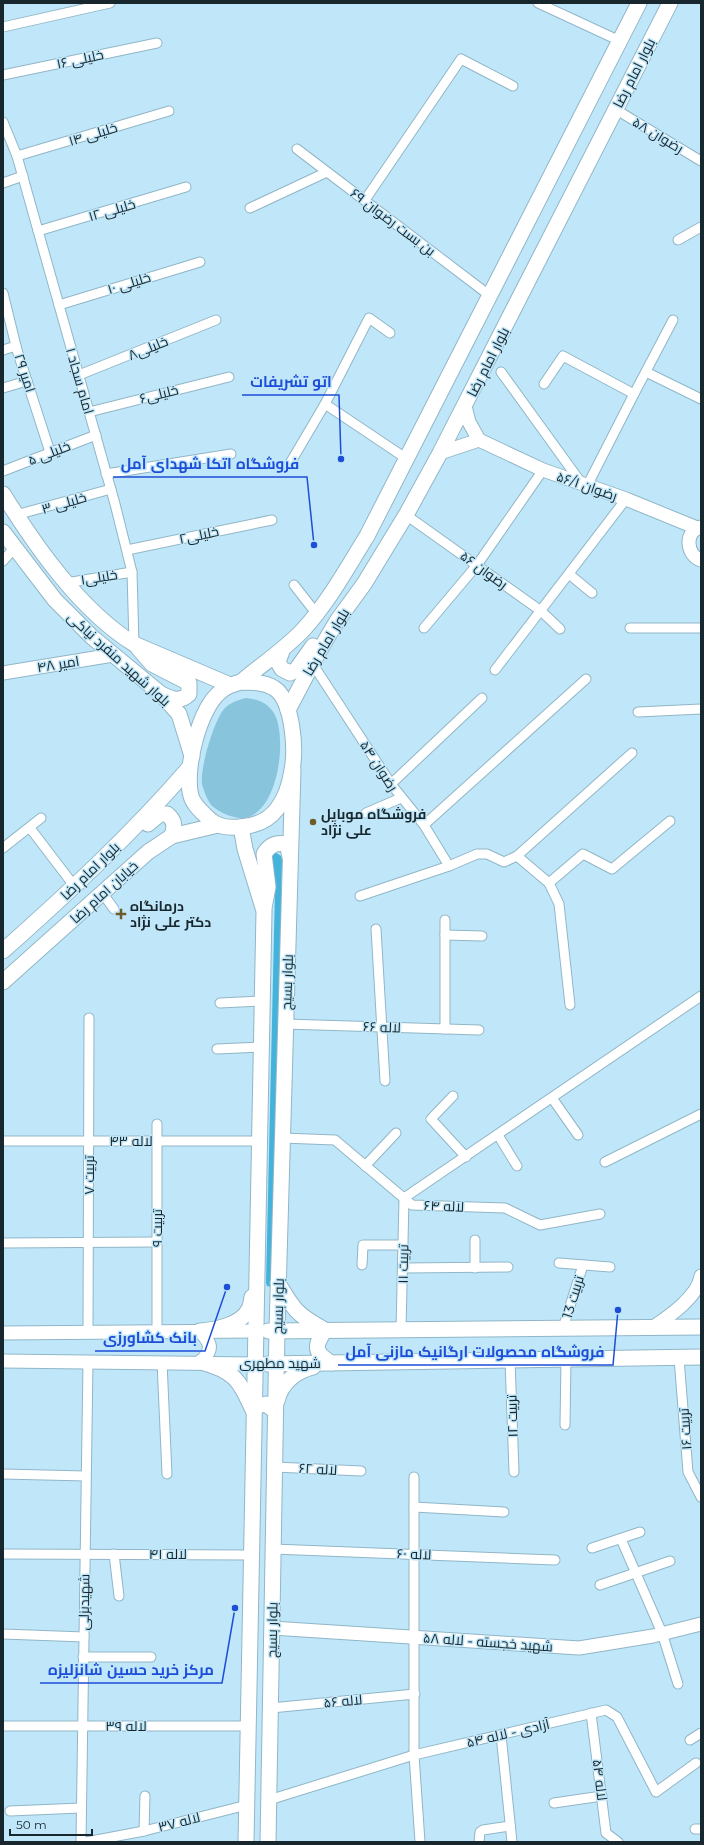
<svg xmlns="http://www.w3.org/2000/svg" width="704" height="1845" font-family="Montserrat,Cairo,sans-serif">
<rect width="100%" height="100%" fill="#c0e7f9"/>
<path fill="#89c4dd" d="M246,698C257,699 267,702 274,713C289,738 277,828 234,817C226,815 218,811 212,806C208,802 203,789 202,784C200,767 214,721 224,709C229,703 238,700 246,698Z"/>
<polygon fill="#44b3dc" points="275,852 281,856 282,860 275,1282 272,1287 267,1286 266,1283 275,889 270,859"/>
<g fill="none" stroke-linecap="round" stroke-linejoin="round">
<g stroke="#90b6c7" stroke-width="11">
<g id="street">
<polyline points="538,3 620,41"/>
<polyline points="3,27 110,3"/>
<polyline points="3,75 157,43"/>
<polyline points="615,109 701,161"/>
<polyline points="3,122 17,156 115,504 132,572 134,644"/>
<polyline points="297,149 489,295"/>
<polyline points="17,156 169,111"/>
<polyline points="3,183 23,176"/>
<polyline points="365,200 461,59 513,86"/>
<polyline points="250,208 327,172"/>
<polyline points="38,231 186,187"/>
<polyline points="678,240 701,227"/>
<polyline points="3,293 17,350 50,452"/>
<polyline points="59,305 200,262"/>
<polyline points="3,350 16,346"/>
<polyline points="501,372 582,484"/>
<polyline points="646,372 701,399"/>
<polyline points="79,375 216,320"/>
<polyline points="544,384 563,356 634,394 587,486"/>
<polyline points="3,388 27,381"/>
<polyline points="634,394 673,320"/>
<polyline points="325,404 407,459"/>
<polyline points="89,412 229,377"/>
<polyline points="289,465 325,404 369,318 390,333"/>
<polyline points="3,471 96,435"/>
<polyline points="106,474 231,454"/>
<polyline points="16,515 111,489"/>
<polyline points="406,515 541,611 560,629"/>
<polyline points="127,550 272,520"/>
<polyline points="3,561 14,548"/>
<polyline points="569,574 592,593"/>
<polyline points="66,583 132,572"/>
<polyline points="294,585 316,613"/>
<polyline points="424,628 477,565 543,470"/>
<polyline points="630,628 701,628"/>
<polyline points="312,663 391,784 424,825 449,866"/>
<polyline points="495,670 626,499"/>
<polyline points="638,712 701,709"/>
<polyline points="391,784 482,698"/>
<polyline points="366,813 401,798"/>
<polyline points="424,825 586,679"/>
<polyline points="30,828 75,887"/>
<polyline points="3,848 41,818"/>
<polyline points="517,856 549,883 583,854 612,869 670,821"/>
<polyline points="549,883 559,904 570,1005"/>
<polyline points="103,894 114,909"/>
<polyline points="360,896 449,866 477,854 487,854 504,862 517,856 632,753"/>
<polyline points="376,929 385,1081"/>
<polyline points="445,935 482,936"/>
<polyline points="220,1003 262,1001"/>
<polyline points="285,1024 479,1030"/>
<polyline points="445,1029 445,920"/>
<polyline points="217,1049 261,1047"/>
<polyline points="453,1096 431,1119 466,1157"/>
<polyline points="552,1098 578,1135"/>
<polyline points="498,1135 517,1166"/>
<polyline points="282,1138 335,1140 412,1205 505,1208 540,1225 600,1214"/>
<polyline points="3,1141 259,1141"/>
<polyline points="605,1162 701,1114"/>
<polyline points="365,1166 396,1133"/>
<polyline points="475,1240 475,1268"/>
<polyline points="3,1243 157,1242"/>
<polyline points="559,1263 610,1267"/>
<polyline points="362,1265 363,1245 403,1245"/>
<polyline points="403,1268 508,1267"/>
<polyline points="563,1328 583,1265"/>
<polyline points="401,1330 404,1198 701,996"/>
<polyline points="88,1332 89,1018"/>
<polyline points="157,1332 157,1124"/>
<polyline points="679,1358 688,1472 701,1497"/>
<polyline points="510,1360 514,1472"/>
<polyline points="162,1362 167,1474"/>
<polyline points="565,1425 566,1359"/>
<polyline points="275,1467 361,1471"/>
<polyline points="3,1474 86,1476"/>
<polyline points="414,1477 414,1755 420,1842"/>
<polyline points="414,1507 504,1512"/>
<polyline points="621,1539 662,1633 678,1684"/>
<polyline points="592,1548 640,1532"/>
<polyline points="273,1549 555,1560"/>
<polyline points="3,1554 251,1555"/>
<polyline points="114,1554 119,1596"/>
<polyline points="600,1585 670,1561"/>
<polyline points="3,1634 84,1637"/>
<polyline points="83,1657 151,1657"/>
<polyline points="271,1708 415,1694"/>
<polyline points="591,1713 606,1833 618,1842"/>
<polyline points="3,1726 248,1726"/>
<polyline points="501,1735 512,1842"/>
<polyline points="690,1740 701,1733"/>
<polyline points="269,1800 414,1755 606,1710 617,1717 656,1792 696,1763"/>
<polyline points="554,1803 602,1796"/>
<polyline points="10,1811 81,1808"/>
<polyline points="695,1829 701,1829"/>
<polyline points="144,1831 145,1796"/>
<polyline points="81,1842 88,1362"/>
<polyline points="86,1842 144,1831 247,1805"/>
<polyline points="479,1842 480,1832 483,1830 510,1826"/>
</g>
</g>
<g stroke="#90b6c7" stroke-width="15">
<g id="secondary">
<polyline points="465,406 469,422 479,440 543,470 626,499 697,528"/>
<polyline points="440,453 479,440"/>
<path d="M701,527C684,531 686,555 701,560"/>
<polyline points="3,673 113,655"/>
<path d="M652,1328C668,1317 698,1297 701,1276"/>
<path d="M200,1331C212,1344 213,1349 201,1362"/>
<polyline points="3,1333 255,1331"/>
<polyline points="3,1361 254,1364"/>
<polyline points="272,1628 579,1648 653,1636 701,1624"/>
</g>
</g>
<g stroke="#90b6c7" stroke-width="17">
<g id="primary">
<path d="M3,494C36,547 80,610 134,644L230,685"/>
<polyline points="3,532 55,600 92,637 161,694 179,714 192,756"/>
<path d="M138,648L152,664L189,683V694C180,703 172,699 161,694"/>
<polyline points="282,651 278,662 282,669 290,673 296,670 313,646"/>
<path d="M241,682C262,664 284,650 303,630C328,603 347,568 367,536L639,3"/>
<path d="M241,682C252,682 264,682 274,688C293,700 296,749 292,770C290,783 285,799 277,809C268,821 254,826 240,827C227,828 217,827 207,817C201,811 193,804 191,796C184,770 199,709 220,692C226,686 233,684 241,682Z"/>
<polyline points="288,710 318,653 337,621 364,584 406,515 440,453 670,3"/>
<path d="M148,824L160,814H167C175,821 175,826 172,836"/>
<polyline points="241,827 245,849 264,911 246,1842"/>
<path d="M264,908L268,887L264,854C269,846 275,842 285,844L288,848L290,857"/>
<path d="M3,951C68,893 131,835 188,769"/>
<polyline points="3,982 148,852 172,836 218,825"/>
<path d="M278,1283C294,1310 297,1315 325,1330C314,1347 314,1352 331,1363"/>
<path d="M200,1331C215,1330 241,1325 249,1309C251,1306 251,1301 252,1297"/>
<polyline points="268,1331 701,1327"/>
<path d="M201,1362C235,1371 239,1380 253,1410L256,1406L266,1404L275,1411"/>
<polyline points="267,1364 701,1357"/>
<path d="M277,1401C281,1383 296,1371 313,1367"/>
<polyline points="268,1842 277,1330 293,769"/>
</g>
</g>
<use href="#street" stroke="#fff" stroke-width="9"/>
<use href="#secondary" stroke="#fff" stroke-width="13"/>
<use href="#primary" stroke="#fff" stroke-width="15"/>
</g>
<g fill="#6e5b2a" stroke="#c0e7f9" stroke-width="1.5">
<circle cx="313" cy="822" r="4"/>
<path d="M119 908h4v4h4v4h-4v4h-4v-4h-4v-4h4z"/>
</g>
<g text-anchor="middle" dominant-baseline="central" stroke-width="3" stroke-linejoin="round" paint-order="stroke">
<g font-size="14" fill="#18272e" stroke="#c0e7f9">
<text transform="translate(80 59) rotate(-12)">خلیلی ۱۶</text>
<text transform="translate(634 73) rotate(-63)">بلوار امام رضا</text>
<text transform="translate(93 134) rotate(-17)">خلیلی ۱۴</text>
<text transform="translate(658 135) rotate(31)">رضوان ۵۸</text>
<text transform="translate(112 210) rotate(-16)">خلیلی ۱۲</text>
<text transform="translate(393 222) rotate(37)">بن بست رضوان ۶۹</text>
<text transform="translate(129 283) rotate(-17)">خلیلی ۱۰</text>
<text transform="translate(148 348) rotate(-22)">خلیلی۸</text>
<text transform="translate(488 362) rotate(-63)">بلوار امام رضا</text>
<text transform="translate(25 373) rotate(72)">امیر ۲۹</text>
<text transform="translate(80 381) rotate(74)">امام سجاد ۱</text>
<text transform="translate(159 394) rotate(-14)">خلیلی۶</text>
<text transform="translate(49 453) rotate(-21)">خلیلی ۵</text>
<text transform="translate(587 486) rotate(19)">رضوان ۵۶/۱</text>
<text transform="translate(64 503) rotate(-16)">خلیلی ۳</text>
<text transform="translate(199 535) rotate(-12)">خلیلی۲</text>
<text transform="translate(484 570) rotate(36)">رضوان ۵۶</text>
<text transform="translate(99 577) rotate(-9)">خلیلی۱</text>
<text transform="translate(326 642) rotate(-59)">بلوار امام رضا</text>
<text transform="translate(119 659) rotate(42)">بلوار شهید منفرد نیاکی</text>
<text transform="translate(58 664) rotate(-9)">امیر ۴۸</text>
<text transform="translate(379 766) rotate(57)">رضوان ۵۴</text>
<text transform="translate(90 871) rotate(-44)">بلوار امام رضا</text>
<text transform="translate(104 892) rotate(-42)">خیابان امام رضا</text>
<text transform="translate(287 982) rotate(-88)">بلوار بسیج</text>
<text transform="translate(382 1027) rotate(2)">لاله ۶۶</text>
<text x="131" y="1141">لاله ۴۳</text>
<text transform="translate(89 1175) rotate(-90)">تربیت ۷</text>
<text transform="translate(444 1206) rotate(2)">لاله ۶۴</text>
<text transform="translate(157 1228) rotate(-90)">تربیت ۹</text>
<text transform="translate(403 1264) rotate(-89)">تربیت ۱۱</text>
<text transform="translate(573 1297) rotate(-73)">تربیت 13</text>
<text transform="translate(278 1306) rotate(-88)">بلوار بسیج</text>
<text x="280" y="1363">شهید مطهری</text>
<text transform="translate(512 1416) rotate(-92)">تربیت ۱۲</text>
<text transform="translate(685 1429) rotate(-94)">تربیت ۱۶</text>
<text transform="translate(318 1469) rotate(3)">لاله ۶۲</text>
<text x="168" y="1554">لاله ۴۱</text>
<text transform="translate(414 1554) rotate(2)">لاله ۶۰</text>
<text transform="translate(84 1602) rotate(-89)">شهیدبزلی</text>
<text transform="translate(272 1630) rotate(-89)">بلوار بسیج</text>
<text transform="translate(488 1642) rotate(4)">شهید خجسته - لاله ۵۸</text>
<text transform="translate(343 1701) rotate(-5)">لاله ۵۶</text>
<text x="126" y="1726">لاله ۳۹</text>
<text transform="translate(508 1733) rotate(-13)">آزادی - لاله ۵۴</text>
<text transform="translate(600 1780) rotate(83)">لاله ۵۴</text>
<text transform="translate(179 1822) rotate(-14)">لاله ۳۷</text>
</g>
<g font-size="14" font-weight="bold" fill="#18272e" stroke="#c0e7f9" text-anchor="start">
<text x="321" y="814">فروشگاه موبایل<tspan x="321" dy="16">علی نژاد</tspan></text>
<text x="130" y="906">درمانگاه<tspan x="130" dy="16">دکتر علی نژاد</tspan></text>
</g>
</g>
<path fill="none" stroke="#1d4ed8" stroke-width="1.5" d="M341 459L339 395H242M314 545L307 477H113M227 1287L205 1351H95M618 1310L613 1365H338M235 1608L222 1683H40"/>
<g fill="#1d4ed8" stroke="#c0e7f9" stroke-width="1.5">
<circle cx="341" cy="459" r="4"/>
<circle cx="314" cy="545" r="4"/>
<circle cx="227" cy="1287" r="4"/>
<circle cx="618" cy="1310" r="4"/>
<circle cx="235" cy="1608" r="4"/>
</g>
<g font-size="15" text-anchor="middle" font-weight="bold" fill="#1d4ed8" stroke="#c0e7f9" stroke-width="3" stroke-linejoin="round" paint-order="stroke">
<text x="291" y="387">اتو تشریفات</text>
<text x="210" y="469">فروشگاه اتکا شهدای آمل</text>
<text x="150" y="1343">بانک کشاورزی</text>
<text x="475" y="1357">فروشگاه محصولات ارگانیک مازنی آمل</text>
<text x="131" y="1675">مرکز خرید حسین شانزلیزه</text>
</g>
<rect width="704" height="1845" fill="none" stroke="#18272e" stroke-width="8"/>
<path d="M10 1829v6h82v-6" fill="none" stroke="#18272e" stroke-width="2"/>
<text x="16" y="1829" font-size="12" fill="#18272e" stroke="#c0e7f9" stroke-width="3" paint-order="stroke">50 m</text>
</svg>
